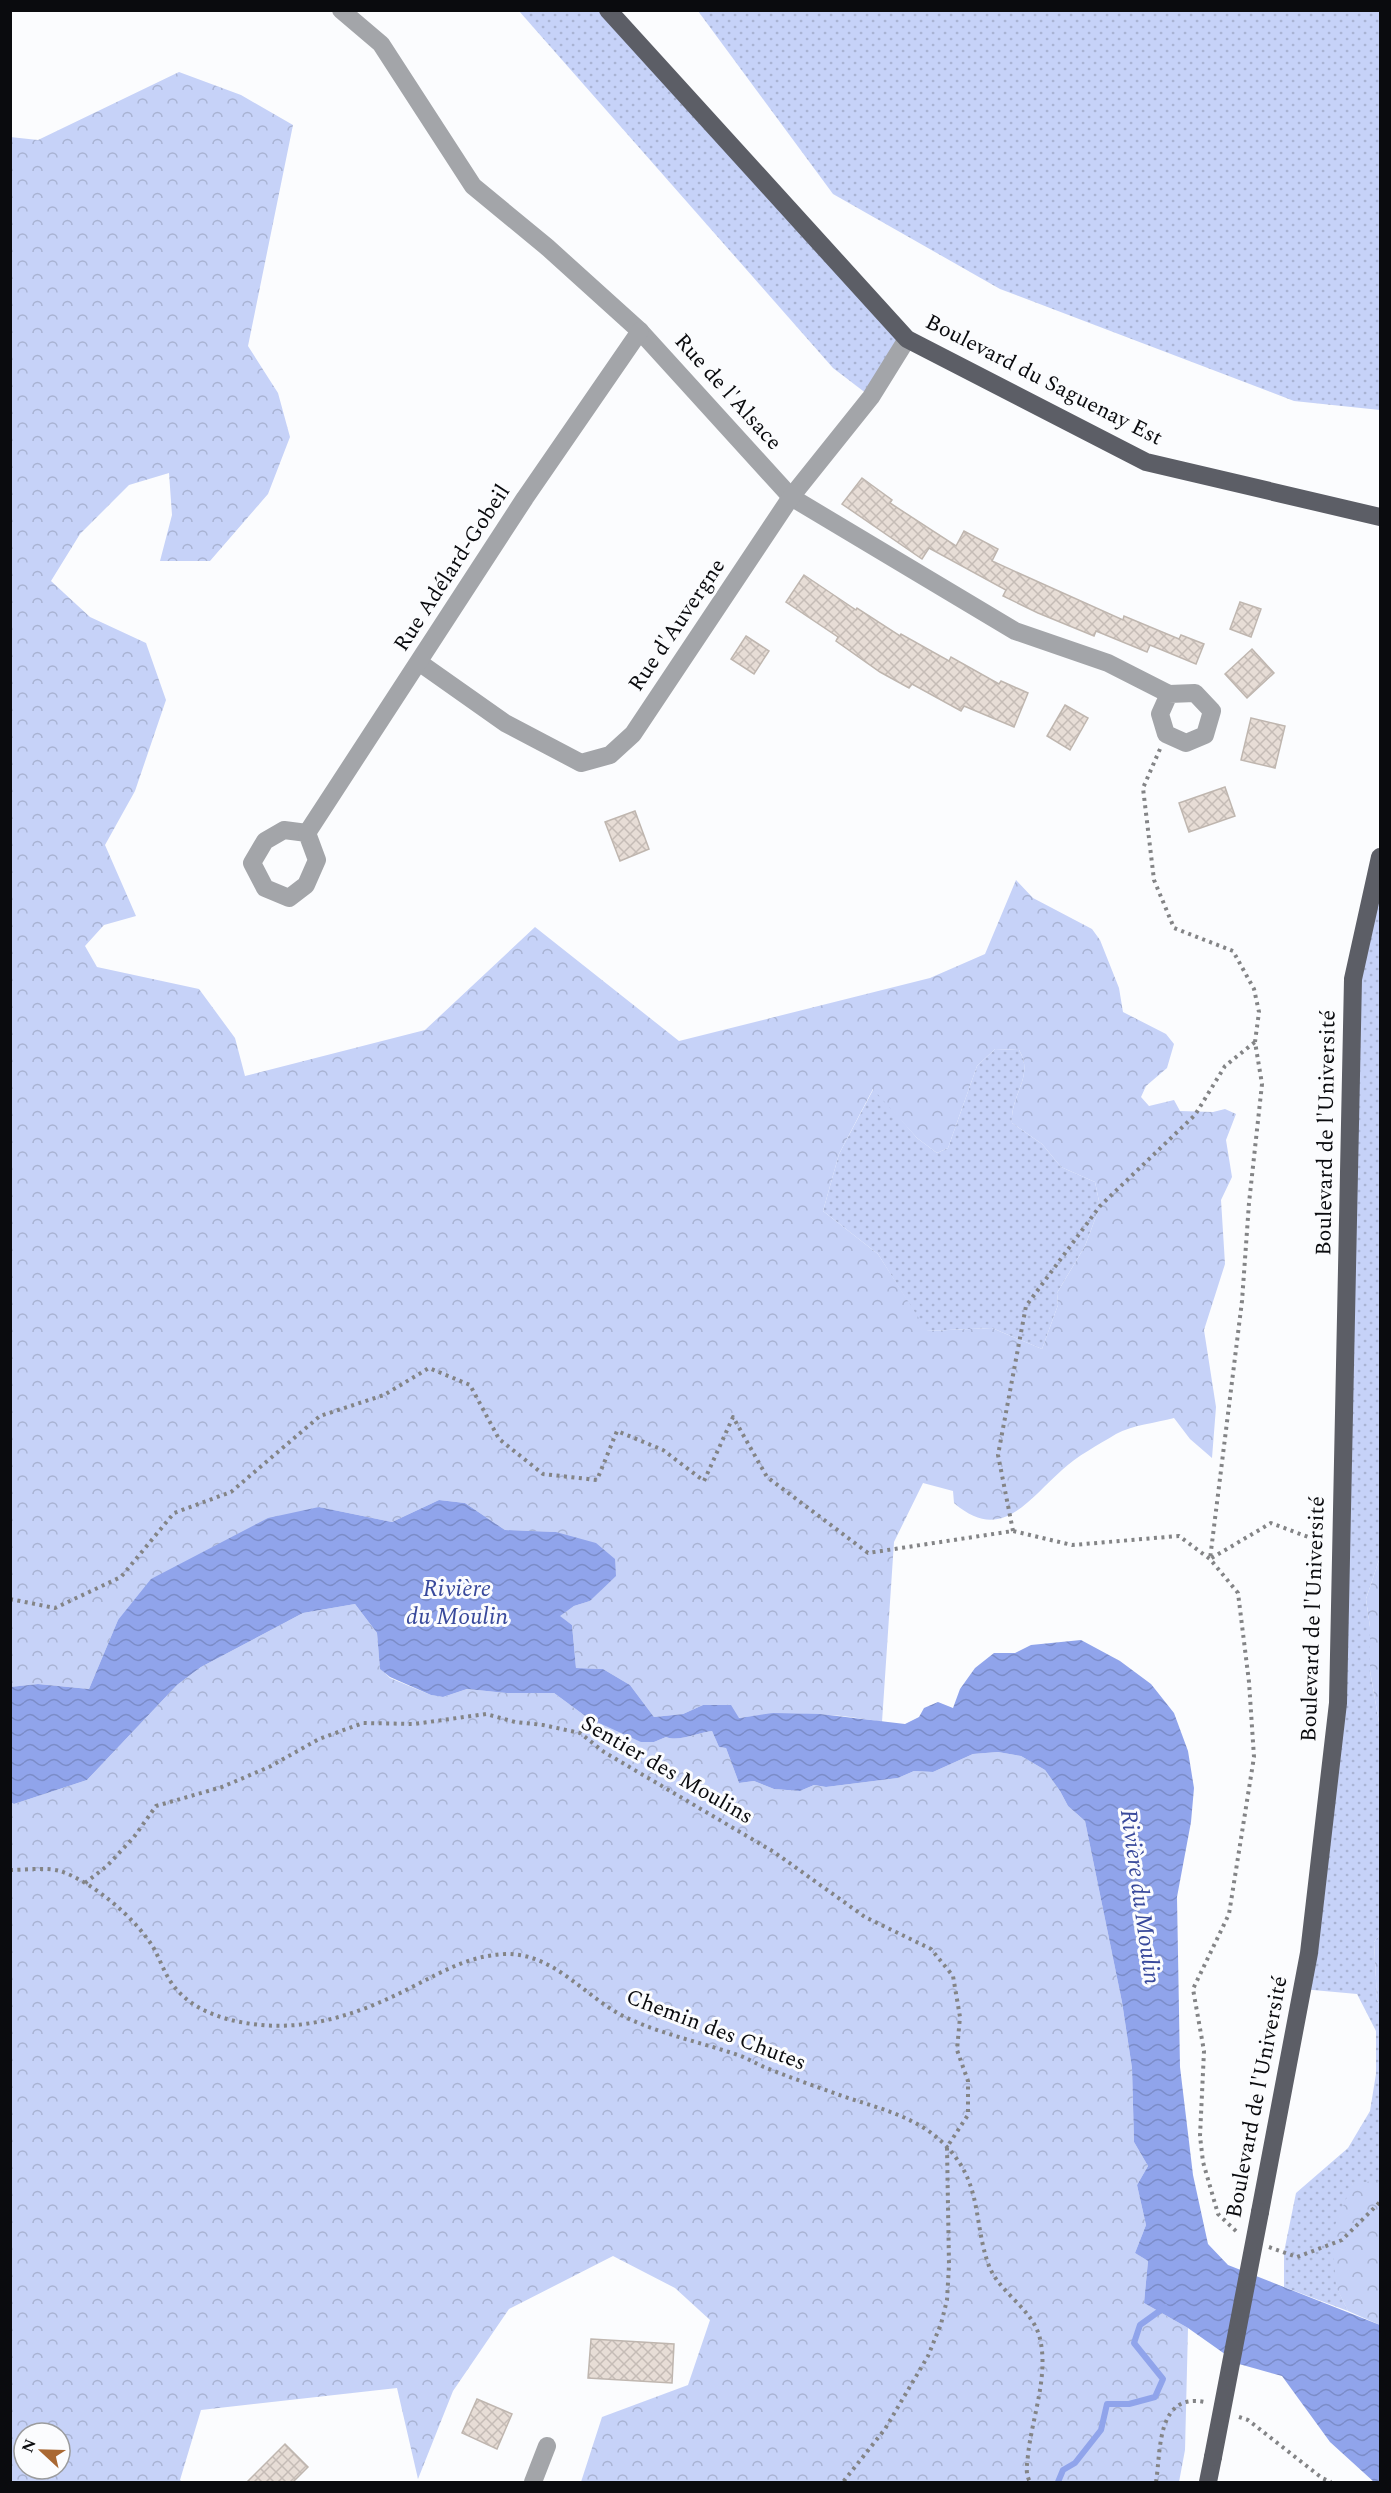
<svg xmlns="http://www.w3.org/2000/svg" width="1391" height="2493" font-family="Spectral,serif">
<defs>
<pattern id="grass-dots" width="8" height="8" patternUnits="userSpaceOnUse" patternTransform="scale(1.5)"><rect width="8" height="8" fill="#c6d2f8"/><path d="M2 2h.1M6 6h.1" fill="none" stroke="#a9b3d3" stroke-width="1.8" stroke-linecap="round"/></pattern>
<pattern id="forest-crowns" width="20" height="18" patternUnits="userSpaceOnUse" patternTransform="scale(1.5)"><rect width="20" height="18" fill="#c6d2f8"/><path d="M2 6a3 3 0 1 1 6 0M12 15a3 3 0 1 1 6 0" fill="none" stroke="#a9b3d3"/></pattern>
<pattern id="water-waves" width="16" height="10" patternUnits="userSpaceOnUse" patternTransform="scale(1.5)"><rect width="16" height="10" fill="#90a4eb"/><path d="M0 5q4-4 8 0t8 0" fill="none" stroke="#7b8cc8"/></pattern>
<pattern id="building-cross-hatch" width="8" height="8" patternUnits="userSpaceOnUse" patternTransform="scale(1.5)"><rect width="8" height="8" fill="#e7ddd6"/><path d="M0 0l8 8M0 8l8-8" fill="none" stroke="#c5bcb6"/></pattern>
</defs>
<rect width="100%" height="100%" fill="#fbfcfe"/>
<g fill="url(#grass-dots)">
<polygon points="519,11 608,11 907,339 871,397 833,368"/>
<polygon points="698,11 1380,11 1380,410 1294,401 1000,289 833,194"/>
<polygon points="1380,857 1380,1557 1366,1599 1370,1627 1370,1671 1380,1728 1380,1934 1374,1942 1377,2000 1380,2005 1380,2183 1353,2183 1336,2286 1348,2311 1284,2287 1284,2252 1296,2193 1348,2148 1370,2111 1376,2074 1376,2031 1357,1994 1302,1989 1338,1703 1353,979"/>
<path d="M995,1049L1019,1050C1035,1076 1010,1095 1012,1123L1042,1144L1061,1167L1095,1182L1100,1206L1085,1246L1057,1293L1058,1305L1042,1349L992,1328L926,1331L878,1254L823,1211L839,1154L874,1088L917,1138L937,1153L948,1148L977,1066Z"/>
</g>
<g fill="url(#forest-crowns)" fill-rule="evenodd">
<path d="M179,72L241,95L293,125L248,346L278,393L290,437L268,494L210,561H160L172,515L169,473L129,485L80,534L51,581L90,617L146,643L166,700L135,791L105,845L136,916L104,925L85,946L97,967L199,989L235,1038L245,1076L425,1030L535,927L679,1041L930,978L985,954L1016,880L1033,898L1092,929L1100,940L1119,988L1123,1012L1166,1034L1174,1044L1167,1068L1146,1086L1141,1097L1149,1106L1174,1100L1180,1111L1213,1112L1225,1109L1236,1114L1226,1140L1232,1177L1221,1200L1225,1264L1204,1330L1216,1407L1212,1458L1190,1439L1174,1418C1156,1423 1132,1425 1116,1434C1098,1445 1077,1456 1062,1470C1028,1500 1001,1544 954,1503L953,1491L923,1483L894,1542L882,1722C834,1713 787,1711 738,1718L730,1705H703L683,1714L654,1717L630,1685L603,1669L576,1668L572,1625L559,1616L574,1606L590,1601L601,1590L556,1532L505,1530L465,1503L439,1500L392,1522L319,1507L118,1620L89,1689L38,1684L11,1687L10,137L38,140ZM995,1049L1019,1050C1035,1076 1010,1095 1012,1123L1042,1144L1061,1167L1095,1182L1100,1206L1085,1246L1057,1293L1058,1305L1042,1349L992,1328L927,1331L878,1254L823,1211L839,1154L873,1089L917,1138L937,1153L948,1148L977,1066Z"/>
<polygon points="1380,1557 1380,1728 1370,1671 1370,1627 1366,1599"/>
<path d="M355,1604L377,1633L380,1668L390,1678L431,1695L443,1697L467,1689L506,1693H554L588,1718L654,1742L666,1737C679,1742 697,1733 712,1731L719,1747L726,1748L739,1783L754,1781L774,1789L800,1791L814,1785L826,1787L898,1778L914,1771L933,1772L973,1754L998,1752L1021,1756L1045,1770L1060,1791L1068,1806L1085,1821L1122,2002L1132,2068L1134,2142L1148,2166L1137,2185L1146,2225L1135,2253L1148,2261L1144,2303L1188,2328L1185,2450L1179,2482H581L602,2417L688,2385L710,2320L675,2288L613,2256L509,2309L453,2391L418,2479L397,2388L201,2410L180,2480L182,2482H11L10,1802L14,1804L87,1780L177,1685L201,1667L303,1613ZM24,2433H60V2469H24Z"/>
<polygon points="1380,1934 1380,2005 1377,2000 1374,1942"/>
<polygon points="1377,2181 1380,2183 1380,2325 1348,2311 1336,2287 1332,2232 1353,2183"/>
</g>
<path fill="url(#water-waves)" d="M439,1500L465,1503L505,1530L556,1532L596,1543L615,1559L616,1576L590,1601L574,1606L560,1616L572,1625L576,1668L603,1669L630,1685L654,1717L683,1714L703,1705H731L739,1718L773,1713L820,1714L905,1724L919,1717L924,1708L938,1702L953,1708L960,1689L975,1668L994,1653H1015L1031,1645L1081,1640L1120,1661L1151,1684L1174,1713L1188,1751L1194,1788L1191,1822L1177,1897L1180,2067L1193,2175L1208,2244L1228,2265L1380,2325V2482H1374L1330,2442L1282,2376L1239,2364L1188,2328L1144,2303L1148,2261L1135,2253L1146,2225L1137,2185L1148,2166L1134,2142L1132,2068L1122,2002L1085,1821L1068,1806L1060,1791L1045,1770L1021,1756L998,1752L973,1754L933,1772L914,1771L898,1778L826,1787L814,1785L800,1791L774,1789L754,1781L739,1783L726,1748L719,1747L712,1731C697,1733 679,1742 666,1737L654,1742H641L588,1718L554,1693H506L467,1689L443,1697L431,1695L390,1677L380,1669L377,1633L355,1604L303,1613L201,1667L177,1685L87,1780L14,1804L10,1802V1687L38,1684L89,1689L118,1620L151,1579L268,1518L319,1507L392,1522Z"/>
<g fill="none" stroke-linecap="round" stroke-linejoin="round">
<polyline stroke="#90a4eb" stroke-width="6" points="1058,2482 1063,2470 1075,2463 1101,2430 1107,2404 1129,2404 1155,2397 1163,2379 1134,2343 1140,2325 1165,2307"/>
</g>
<g fill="url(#building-cross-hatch)" stroke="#bfb6af" stroke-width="1.5">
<polygon points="862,478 892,500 890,503 956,546 964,531 998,549 992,561 1123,620 1124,616 1179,639 1181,635 1204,644 1196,664 1150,645 1147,652 1096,631 1094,636 1038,613 1003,596 1006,590 929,548 922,559 842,504"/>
<polygon points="804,575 856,610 857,608 900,636 901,634 949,661 951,657 999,684 1001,681 1028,693 1014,727 964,706 961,711 912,684 909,688 880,672 836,641 838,637 786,602"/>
<polygon points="1240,602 1261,609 1251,637 1230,629"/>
<polygon points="746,636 769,651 754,674 731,659"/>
<polygon points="1252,649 1274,673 1247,698 1225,674"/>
<polygon points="1065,705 1088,718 1070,750 1047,736"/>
<polygon points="1251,718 1285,726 1275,768 1241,760"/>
<polygon points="1225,787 1235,816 1189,832 1179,803"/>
<polygon points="635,811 649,849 620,861 605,822"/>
<polygon points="591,2339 674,2344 672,2383 588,2378"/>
<polygon points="477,2399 512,2414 497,2449 462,2433"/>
<polygon points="285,2444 308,2467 293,2482 247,2482"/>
</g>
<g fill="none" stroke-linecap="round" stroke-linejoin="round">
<g stroke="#838486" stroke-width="4" stroke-dasharray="3 4.5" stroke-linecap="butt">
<polyline points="1160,749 1143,788 1154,880 1174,928 1233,951 1254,989 1259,1012 1255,1042 1262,1084 1249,1203 1242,1301 1210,1559 1271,1523 1324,1543"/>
<polyline points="1013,1531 998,1455 1026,1306 1100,1206 1195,1115 1225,1066 1255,1042"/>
<polyline points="10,1599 55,1608 121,1577 174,1513 231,1492 320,1416 384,1395 429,1368 470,1385 499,1439 543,1474 597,1480 617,1431 663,1450 704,1481 733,1417 767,1477 868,1553 1013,1531 1072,1545 1179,1536 1210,1559 1238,1593 1249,1682 1254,1757 1229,1914 1193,1989 1204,2051 1200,2136 1203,2162 1218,2214 1238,2233"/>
<path d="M10,1870C26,1870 46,1867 60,1871C93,1882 135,1918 153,1947C160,1959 164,1973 173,1985C193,2012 229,2022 261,2025C314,2030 366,2011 412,1987C444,1971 468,1956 505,1954C554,1953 584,1996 623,2016C660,2034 700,2042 738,2055C747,2058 755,2063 764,2067C786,2076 809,2084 831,2092C871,2107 916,2114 946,2146C983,2184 973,2223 989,2266C999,2292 1030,2307 1039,2335C1050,2373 1032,2417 1028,2455C1027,2465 1025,2473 1030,2482"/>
<polyline points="85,1883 107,1866 134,1837 156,1806 222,1787 269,1767 319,1739 363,1723 414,1724 486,1714 515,1722 543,1725 580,1733 604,1752 774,1852 865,1917 931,1949 953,1976 960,2017 957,2050 968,2081 968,2115 947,2147 949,2265 947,2300 941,2324 928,2356 885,2429 843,2482"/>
<polyline points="1269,2247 1297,2257 1342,2240 1380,2202"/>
<polyline points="1239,2417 1248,2420 1322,2478 1331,2482"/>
<path d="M1156,2482C1161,2452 1156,2392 1205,2402"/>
</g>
<g stroke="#a3a5a9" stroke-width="18">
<polyline points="341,10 381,44 473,186 547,247 640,331 791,497 1015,631 1108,663 1169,694 1195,693 1212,711 1205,735 1186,743 1166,734 1160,714 1169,694"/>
<polyline points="420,663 505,723 581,763 610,755 633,734 791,497 871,397 907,339"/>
<polygon points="284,830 307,833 317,860 306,885 289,898 265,888 252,863 265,841"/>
<polyline points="307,833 525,498 640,331"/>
<polyline points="533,2482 547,2446"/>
</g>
<g stroke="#5c5e66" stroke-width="18">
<polyline points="608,10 907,339 1146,462 1380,517"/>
<polyline points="1260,2212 1309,1953 1338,1703 1353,979 1380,857"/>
<polyline points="1208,2482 1213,2457"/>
</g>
<polyline stroke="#5c5e66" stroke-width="18" points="1213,2457 1260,2212"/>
</g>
<g text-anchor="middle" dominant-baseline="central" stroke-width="6" stroke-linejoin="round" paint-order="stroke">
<g font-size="22" fill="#0a0b0e" stroke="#fbfcfe">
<text transform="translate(1044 380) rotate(27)">Boulevard du Saguenay Est</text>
<text transform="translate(728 392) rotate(48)">Rue de l'Alsace</text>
<text transform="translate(452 568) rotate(-57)">Rue Adélard-Gobeil</text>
<text transform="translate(677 625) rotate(-56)">Rue d'Auvergne</text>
<text transform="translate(1326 1133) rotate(-89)">Boulevard de l'Université</text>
<text transform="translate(1313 1619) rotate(-88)">Boulevard de l'Université</text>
<text transform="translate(667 1770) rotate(30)">Sentier des Moulins</text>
<text transform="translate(716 2030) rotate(21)">Chemin des Chutes</text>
<text transform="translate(1257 2097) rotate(-79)">Boulevard de l'Université</text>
</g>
<g font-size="24" font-style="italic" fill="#38499b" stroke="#fbfcfe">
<text x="457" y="1589">Rivière<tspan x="457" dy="28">du Moulin</tspan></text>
<text transform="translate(1140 1897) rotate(82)">Rivière du Moulin</text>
</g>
</g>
<rect width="1391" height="2493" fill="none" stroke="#0a0b0e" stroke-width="24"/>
<g transform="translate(42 2451) rotate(292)"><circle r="28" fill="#fbfcfe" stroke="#9b9c9e" stroke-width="1.5"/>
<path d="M0-4.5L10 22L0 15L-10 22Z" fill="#a96833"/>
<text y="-9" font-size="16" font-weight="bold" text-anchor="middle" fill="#0a0b0e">N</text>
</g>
</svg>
